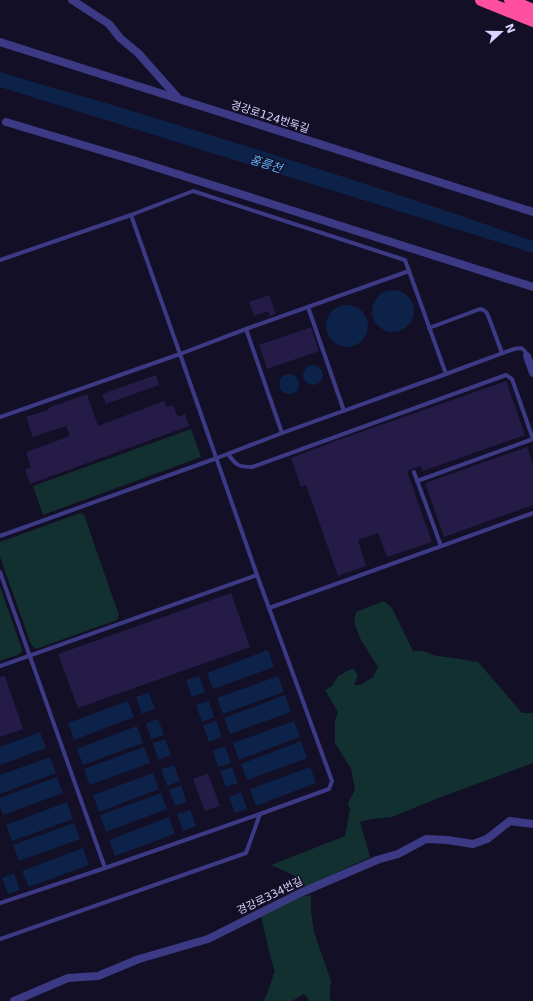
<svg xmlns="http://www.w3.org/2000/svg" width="533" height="1001" font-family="'DejaVu Sans','Noto Sans KR',sans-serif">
<rect width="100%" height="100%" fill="#130f26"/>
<g fill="#12302f">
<polygon points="191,429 201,457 43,515 33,486"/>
<polygon points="80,513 84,515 119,615 117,620 36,649 31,644 0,557 0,542"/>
<polygon points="0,586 22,650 20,654 0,661"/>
<polygon points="384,601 392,608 413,651 423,651 437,656 454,658 478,662 522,713 533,713 533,763 436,799 392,817 371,819 360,822 370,857 306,887 293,875 271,865 345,836 350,809 348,803 355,790 351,769 335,743 335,720 338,712 325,690 332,686 338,676 353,668 358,675 354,685 360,685 373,677 378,667 361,640 354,622 356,612"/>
<polygon points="311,895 311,911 314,932 331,981 330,988 330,1001 310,1001 304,994 292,1001 263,1001 266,996 275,971 272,963 261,917 300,897"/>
</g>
<g fill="#0c2248">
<path d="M0,72C47,87 95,99 142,114C273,154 404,195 533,241V253L0,87Z"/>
<circle cx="393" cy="311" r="21"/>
<circle cx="347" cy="326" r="21"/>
<circle cx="313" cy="375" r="10"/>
<circle cx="289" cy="384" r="10"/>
<polygon points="268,650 274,667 213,689 207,673"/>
<polygon points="199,676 205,692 192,697 186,680"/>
<polygon points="278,676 284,692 223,714 217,698"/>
<polygon points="149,693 155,709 142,714 136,697"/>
<polygon points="285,695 291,712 230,734 224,718"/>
<polygon points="128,701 134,717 74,740 68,723"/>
<polygon points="209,701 214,717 202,722 196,705"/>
<polygon points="158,719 164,735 151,739 146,723"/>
<polygon points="216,721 222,737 209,742 203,725"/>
<polygon points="294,721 300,737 239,760 233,743"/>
<polygon points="137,726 143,743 83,765 77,749"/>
<polygon points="40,732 46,748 0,765 0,747"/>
<polygon points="165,739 171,755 158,760 153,743"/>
<polygon points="301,741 307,758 247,780 241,764"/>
<polygon points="225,746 231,763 218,767 213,751"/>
<polygon points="144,747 150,763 90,785 84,769"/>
<polygon points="50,757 56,773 0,794 0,775"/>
<polygon points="174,765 180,781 167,786 161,769"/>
<polygon points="232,767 238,783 226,787 220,771"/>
<polygon points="310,767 316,783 256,806 250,789"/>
<polygon points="153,773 159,789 99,812 93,795"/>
<polygon points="57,777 63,793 3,815 0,807 0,798"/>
<polygon points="181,785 187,802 175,806 169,790"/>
<polygon points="241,792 247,809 235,813 229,797"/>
<polygon points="161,793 167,809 106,832 100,815"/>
<polygon points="67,802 73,819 12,841 6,825"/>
<polygon points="190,810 196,826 183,831 177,814"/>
<polygon points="169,817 175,834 115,856 109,840"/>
<polygon points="74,823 80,839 19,861 13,845"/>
<polygon points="83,848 89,865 29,887 22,871"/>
<polygon points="14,873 20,890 8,894 2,878"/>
</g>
<g fill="#241b47">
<polygon points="269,295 276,314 270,316 268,311 254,316 249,302"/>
<polygon points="311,327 319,351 267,369 259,345"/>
<polygon points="156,375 159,385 106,404 102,394"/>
<polygon points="506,381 525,435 423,471 421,466 407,471 432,542 387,557 378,533 358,540 366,566 338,576 306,485 301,487 291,458 338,440"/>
<polygon points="87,394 98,426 164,401 166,407 173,405 178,417 185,414 189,426 30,484 25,470 31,467 26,452 70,436 66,426 33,437 26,417 48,410 48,408"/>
<polygon points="527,447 533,464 533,505 444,537 425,483"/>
<polygon points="231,593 250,647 78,708 58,654"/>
<polygon points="5,676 23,729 0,737 0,677"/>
<polygon points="208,773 220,806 205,811 193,779"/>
</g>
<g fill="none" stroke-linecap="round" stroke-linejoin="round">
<g stroke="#3d3a85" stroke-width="4">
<polyline points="0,260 131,215 193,191 405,260 409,271 246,329 180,354 257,575 332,781 329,789 260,814 246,853 0,939"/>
<polyline points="308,307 344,411"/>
<path d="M429,328L480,309C485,310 487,312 489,318L502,353"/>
<polyline points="246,329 282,433"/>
<polyline points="446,374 514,349 521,348 525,351 527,356"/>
<polyline points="0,417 180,354 131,215"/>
<path d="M228,454C236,465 238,467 252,467L506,375L512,379L533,439"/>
<polyline points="414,472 441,546"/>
<polyline points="417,481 533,439"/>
<polyline points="0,536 217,458 282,433 446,374 409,271"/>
<polyline points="0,572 105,868 260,814"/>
<polyline points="269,608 533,513"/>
<polyline points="0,666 257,575"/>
<polyline points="0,903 105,868"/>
</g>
<g stroke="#3d3a85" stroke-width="8">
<polyline points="72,0 109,24 120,38 138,53 178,98"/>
<polyline points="0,42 533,212"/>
<polyline points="6,122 133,160 533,287"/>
<polyline points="527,356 533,373"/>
<polyline points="14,1001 68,978 98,976 139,959 208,939 300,893 377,860 398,854 426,839 447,840 473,844 487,839 510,821 533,824"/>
</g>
<g stroke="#ff4fa3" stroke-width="12">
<polyline points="481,0 533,21"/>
<polyline points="510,0 533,10"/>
</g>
</g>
<g text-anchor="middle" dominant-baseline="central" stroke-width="3" stroke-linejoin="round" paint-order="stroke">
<g font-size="11" fill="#d9d4ff" stroke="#130f26">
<text transform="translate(270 117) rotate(18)">경강로124번둑길</text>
<text transform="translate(270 896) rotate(-26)">경강로334번길</text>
</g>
<g font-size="12" font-style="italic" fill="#62b6ff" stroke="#130f26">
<text transform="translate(266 164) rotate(18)">홍릉천</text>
</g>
</g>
<g transform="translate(501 32) rotate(69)" stroke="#130f26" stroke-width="3" paint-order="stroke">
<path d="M0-3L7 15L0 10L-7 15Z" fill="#d9d4ff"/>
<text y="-6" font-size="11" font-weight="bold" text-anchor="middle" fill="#d9d4ff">N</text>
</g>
</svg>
